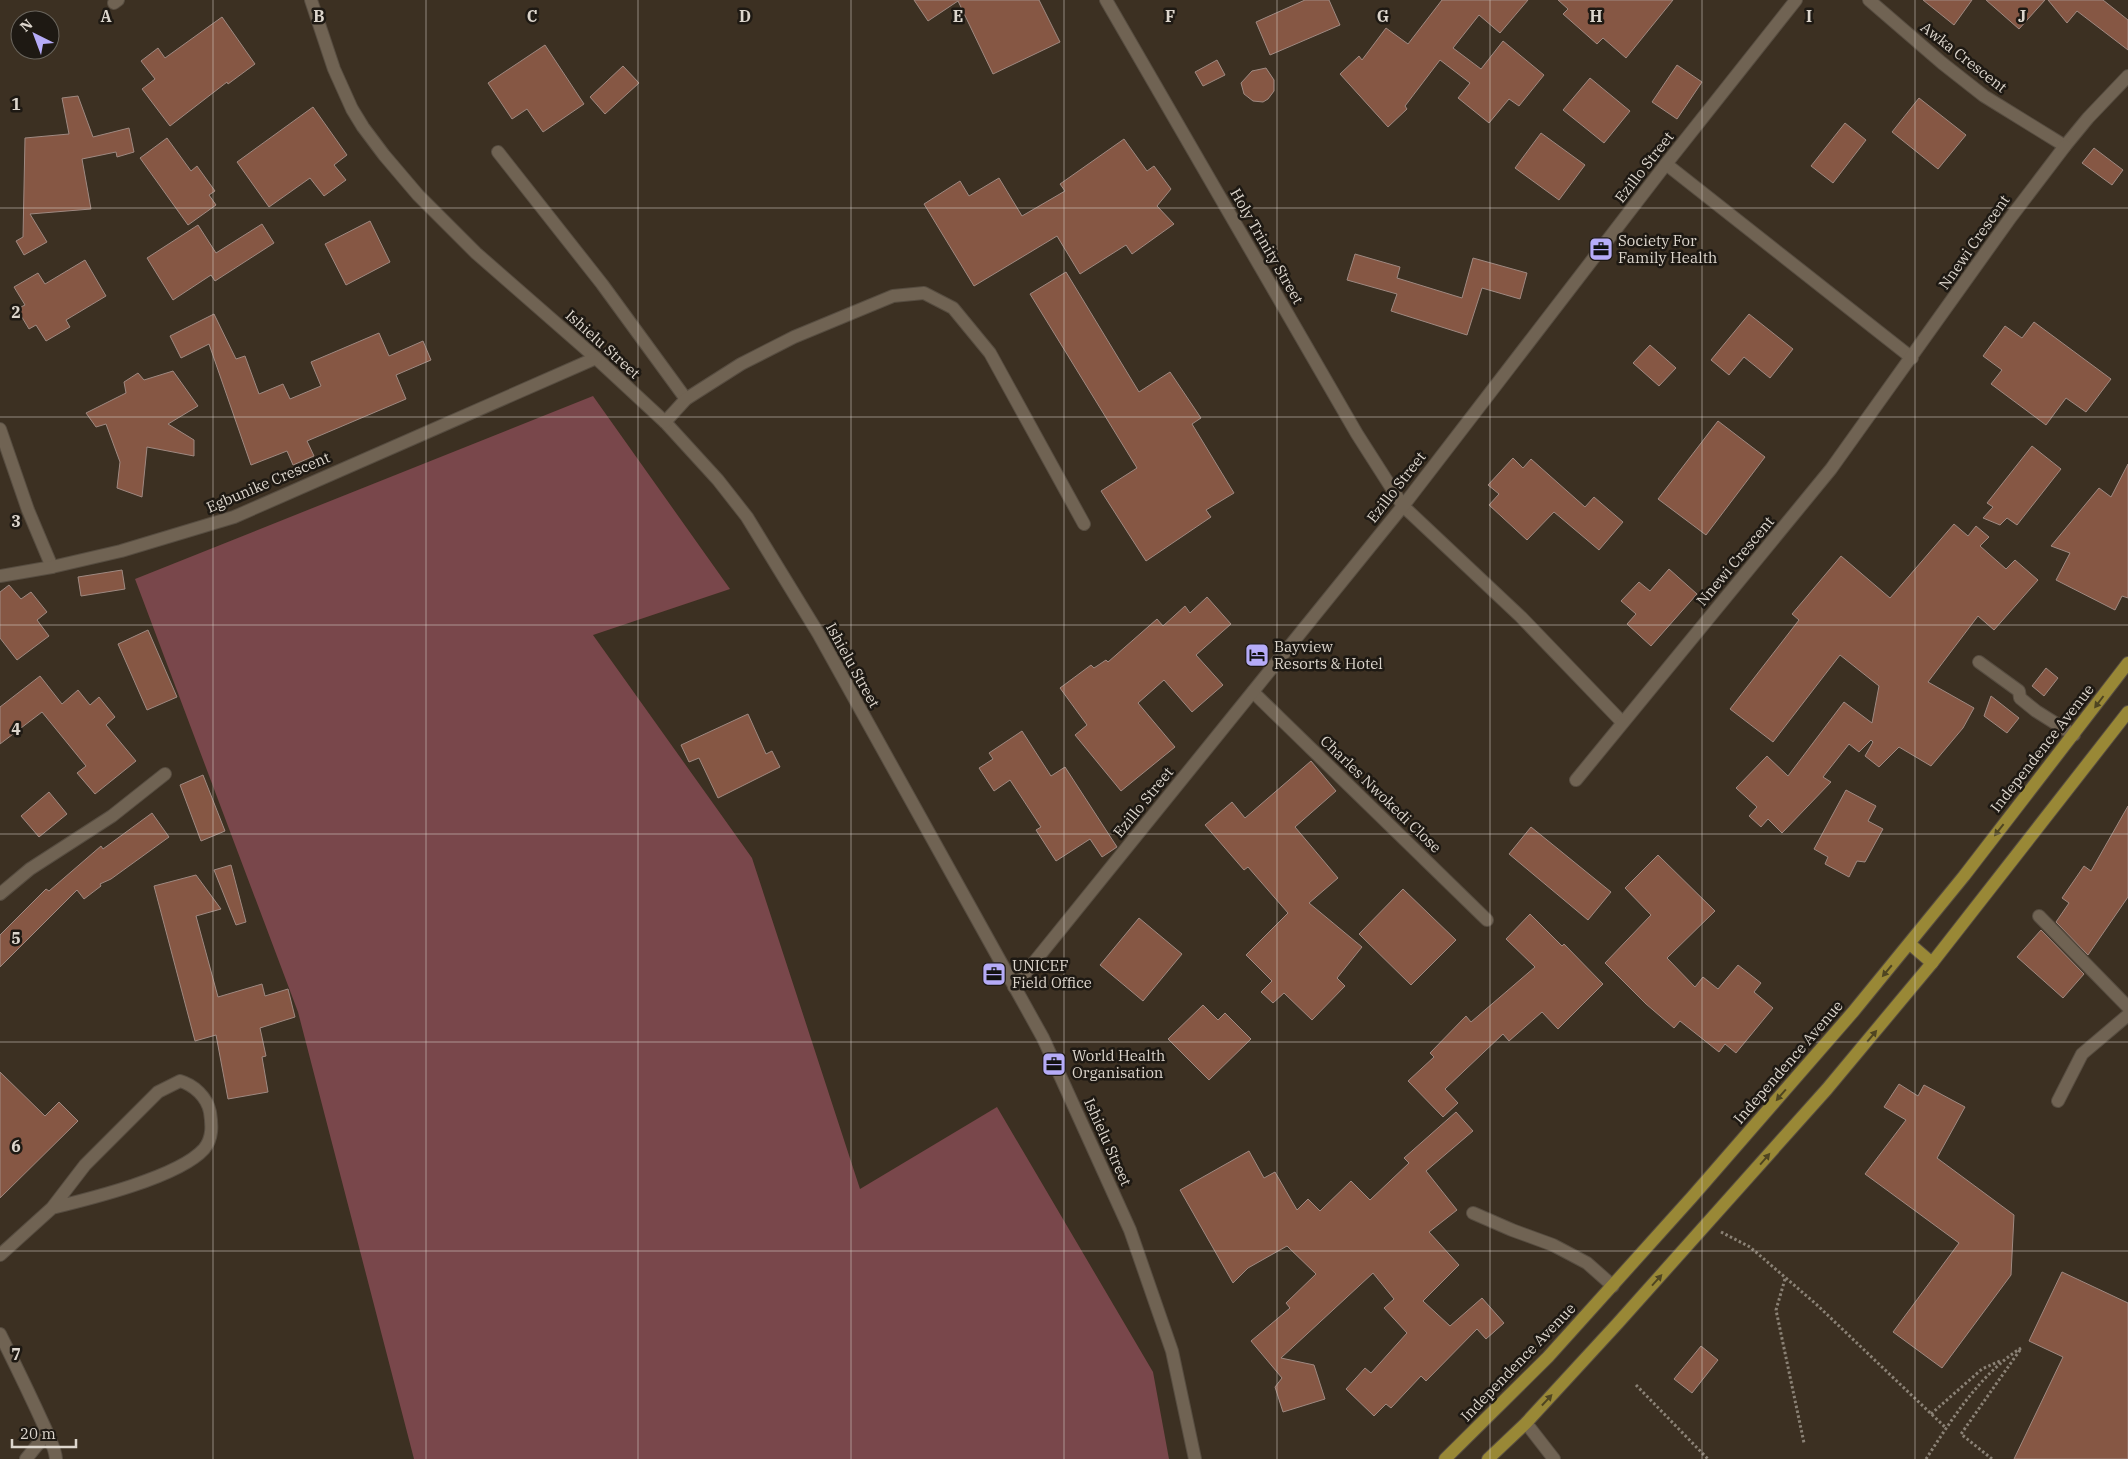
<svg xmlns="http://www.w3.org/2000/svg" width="2128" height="1459" font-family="'IBM Plex Serif',serif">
<rect width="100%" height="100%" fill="#3c3022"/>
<polygon fill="#79474b" points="593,396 730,589 593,635 752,858 860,1189 997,1107 1153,1372 1169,1459 414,1459 298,1012 135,579"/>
<g fill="#865744" stroke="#9f8981">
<polygon points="914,0 1039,0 1060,42 993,74 958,1 928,21"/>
<polygon points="1305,0 1329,0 1340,25 1270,55 1256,22"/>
<polygon points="1442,0 1528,0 1500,33 1479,15 1453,48 1481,69 1503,41 1544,75 1519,106 1509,99 1489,123 1458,98 1470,83 1440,60 1405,106 1407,109 1388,127 1340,74 1359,56 1362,60 1386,28 1408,44"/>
<polygon points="1558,0 1673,0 1626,58 1603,38 1597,44 1563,14 1568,9"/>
<polygon points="1923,0 1972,0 1954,25"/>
<polygon points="1986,0 2045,0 2019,29"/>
<polygon points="2048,0 2103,0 2128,20 2128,50 2077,11 2067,23"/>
<polygon points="222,17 255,64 228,84 227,82 170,126 142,89 155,79 141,61 158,48 165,58"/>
<polygon points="545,45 584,104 543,132 527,109 512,119 488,83"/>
<polygon points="1217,60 1225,75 1203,86 1195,72"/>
<polygon points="1677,65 1702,82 1677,119 1652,102"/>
<polygon points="623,66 639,83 605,114 590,97"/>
<polygon points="1266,68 1274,80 1274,91 1268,99 1263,102 1253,101 1244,94 1241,83 1252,71"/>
<polygon points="1590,78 1630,111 1604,143 1563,110"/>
<polygon points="78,96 93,137 129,128 134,152 117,157 116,152 82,159 91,209 30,214 47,242 24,255 16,241 23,237 25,138 69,134 62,98"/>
<polygon points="1919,98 1966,135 1938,169 1892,132"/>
<polygon points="313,107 347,155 334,165 346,180 324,196 310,178 269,207 237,162"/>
<polygon points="1845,123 1866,140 1833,183 1811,166"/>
<polygon points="1541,133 1585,165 1559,200 1515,168"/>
<polygon points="167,138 191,171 197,166 215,191 209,195 216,205 188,225 140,158"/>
<polygon points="1124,139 1147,171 1154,166 1171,189 1157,206 1174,224 1132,254 1126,245 1080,274 1057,236 974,286 924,204 960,181 969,196 999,178 1022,216 1065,191 1060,184"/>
<polygon points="2094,148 2123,170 2112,185 2082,163"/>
<polygon points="370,221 390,262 346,285 325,244"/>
<polygon points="262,224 274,243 215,281 211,275 173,300 147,258 198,225 216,253"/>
<polygon points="1355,254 1400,267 1397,278 1462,298 1473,258 1527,273 1520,299 1482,288 1467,335 1391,311 1397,294 1347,280"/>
<polygon points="85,260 106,296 66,320 70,327 46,341 36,325 29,329 17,309 25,305 14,287 38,273 45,284"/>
<polygon points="1066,272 1139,392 1170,372 1201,418 1192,424 1234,493 1206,510 1211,517 1146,561 1101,491 1137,468 1030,294"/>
<polygon points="214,314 236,359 245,356 259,394 283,384 290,399 321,386 311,362 379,333 389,356 423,341 431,360 396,375 406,399 307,441 314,456 293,465 287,451 251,465 209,344 181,358 170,336"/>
<polygon points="1749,314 1793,349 1770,378 1744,357 1729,375 1711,360"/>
<polygon points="2034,322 2111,379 2086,412 2066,398 2046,425 1991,384 2002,370 1983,356 2005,326 2022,338"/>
<polygon points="1650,345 1676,368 1659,386 1633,363"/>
<polygon points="173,371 198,406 168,424 194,440 194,456 147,447 142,497 117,488 120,462 106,424 96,427 86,413 126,393 124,382 138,373 144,380"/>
<polygon points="1718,421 1765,457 1706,535 1658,499"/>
<polygon points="2032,446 2061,469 2017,525 2007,518 2000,525 1983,518 1993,507 1987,503"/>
<polygon points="1513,458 1523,468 1531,459 1585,507 1594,497 1623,522 1599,550 1554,512 1527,540 1489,505 1499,494 1488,485"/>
<polygon points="2128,464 2128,598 2122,596 2115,610 2056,580 2070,553 2051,546 2099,488 2111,497"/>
<polygon points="1954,524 1968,536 1976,526 1989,537 1980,546 2006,569 2015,560 2038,580 1994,630 1978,616 1928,682 1974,708 1963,728 1931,766 1899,747 1879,767 1865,756 1873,742 1871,740 1859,752 1849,744 1823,777 1831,782 1782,833 1768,819 1761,827 1749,816 1757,807 1736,788 1767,756 1788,776 1844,702 1872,723 1879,686 1840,655 1773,742 1730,709 1799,620 1792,614 1841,556 1890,598"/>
<polygon points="1669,569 1697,594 1651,646 1627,624 1636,614 1621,601 1639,582 1650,591"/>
<polygon points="122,570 125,589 81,596 78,577"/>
<polygon points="9,585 21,599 31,592 47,612 37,620 49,636 17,660 0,638 0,592"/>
<polygon points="1207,597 1231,624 1196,655 1223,685 1192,712 1164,680 1138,703 1175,747 1121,791 1075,735 1087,725 1060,688 1091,665 1094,668 1106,660 1108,662 1157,619 1163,626 1185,606 1190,613"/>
<polygon points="148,630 177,697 147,710 118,644"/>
<polygon points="2046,668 2058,678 2044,696 2032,686"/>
<polygon points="40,676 62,704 78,690 90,705 99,697 115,717 106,725 136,761 95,794 77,773 86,766 42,712 0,744 0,707"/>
<polygon points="1991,696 2019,718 2007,733 1984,716"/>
<polygon points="748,714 766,754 772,751 780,767 718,798 699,758 689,762 681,745"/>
<polygon points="1022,731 1051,776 1065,767 1117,847 1102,857 1090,839 1056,861 1036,830 1041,827 1010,780 994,791 979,768 993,759 989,753"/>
<polygon points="1311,761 1336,791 1295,827 1338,878 1309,903 1362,947 1337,978 1345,986 1312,1020 1284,993 1273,1003 1261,992 1272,981 1246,955 1288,913 1248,867 1244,870 1205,825 1232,802 1245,818"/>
<polygon points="203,775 225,831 201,841 180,785"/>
<polygon points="1846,790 1876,806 1868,821 1883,829 1865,862 1857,861 1849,877 1825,864 1828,857 1814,849"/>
<polygon points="49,792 67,814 39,837 21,816"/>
<polygon points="2128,806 2128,897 2088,955 2056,922 2069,903 2062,898 2084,866 2091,871"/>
<polygon points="152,813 169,837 111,879 100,884 101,886 84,899 77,890 0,967 0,935 46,889 49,891 101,846 103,849"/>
<polygon points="1531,827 1611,892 1588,920 1509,854"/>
<polygon points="1658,855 1715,911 1667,958 1695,987 1703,977 1718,989 1738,965 1761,983 1754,992 1773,1008 1736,1053 1725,1044 1719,1052 1680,1021 1674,1028 1646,1004 1605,963 1651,915 1625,888"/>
<polygon points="231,865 246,922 236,925 214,870"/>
<polygon points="196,875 221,909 196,916 218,997 262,984 265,996 288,989 295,1017 260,1028 266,1056 262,1057 268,1092 228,1099 216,1035 195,1041 154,886"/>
<polygon points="1403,889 1456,940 1411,985 1359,934"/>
<polygon points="1530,914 1562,946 1564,944 1603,984 1558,1029 1542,1012 1509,1041 1503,1034 1445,1089 1458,1103 1443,1117 1408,1081 1434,1057 1430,1053 1466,1016 1471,1022 1535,967 1506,939"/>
<polygon points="1139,918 1182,954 1143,1001 1100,965"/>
<polygon points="2041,930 2084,974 2063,998 2017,957"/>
<polygon points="1203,1005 1218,1020 1225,1013 1251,1039 1209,1080 1168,1039"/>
<polygon points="0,1072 45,1116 59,1102 78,1121 0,1198"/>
<polygon points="1899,1084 1918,1096 1924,1085 1965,1107 1937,1158 2014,1215 2011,1275 1942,1368 1893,1332 1959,1243 1865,1174 1906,1120 1884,1107"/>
<polygon points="1456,1112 1473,1131 1426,1171 1457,1210 1429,1232 1459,1265 1423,1301 1450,1326 1482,1298 1504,1323 1486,1339 1477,1329 1426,1381 1421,1376 1391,1408 1386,1404 1374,1416 1346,1389 1365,1368 1371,1373 1407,1333 1384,1308 1394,1299 1373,1273 1281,1358 1314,1365 1325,1399 1283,1412 1275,1387 1282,1378 1251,1341 1290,1308 1286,1303 1316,1274 1287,1246 1248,1268 1233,1283 1180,1190 1249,1151 1264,1178 1275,1172 1297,1210 1308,1199 1320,1211 1351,1181 1370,1200 1409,1163 1404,1158"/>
<polygon points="2062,1272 2128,1303 2128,1459 2014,1459 2063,1357 2029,1341"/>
<polygon points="1701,1346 1718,1360 1692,1393 1674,1379"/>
</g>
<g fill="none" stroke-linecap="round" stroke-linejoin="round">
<g stroke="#574d41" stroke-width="14">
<g id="minor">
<polyline points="311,0 334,69 352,109 363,127 384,155 418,195 476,253 596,358 665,422 718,480 747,517 818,633 1043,1038 1130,1230 1172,1351 1195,1459"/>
<polyline points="1106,0 1357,434 1403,506 1521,617 1622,722"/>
<polyline points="1869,0 1942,63 1984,96 2065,146 2088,118 2128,76"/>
<polyline points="114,3 118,0"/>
<polyline points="498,152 602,284 686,399"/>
<polyline points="1666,164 1912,358"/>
<polyline points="665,422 686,399 741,364 794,337 893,296 924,293 953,308 990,353 1084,524"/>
<polyline points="0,429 28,510 52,567"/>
<polyline points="0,576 52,567 121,551 234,517 596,358"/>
<polyline points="1979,662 2019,691 2020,698 2036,711 2074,735"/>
<polyline points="1253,692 1487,920"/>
<polyline points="1576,780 1831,469 2011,217 2065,146"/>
<polyline points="0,894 30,869 112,816 165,774"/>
<polyline points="2039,916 2128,1007"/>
<polyline points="1014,987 1403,506 1666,164 1796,0"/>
<polyline points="2058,1101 2082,1054 2128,1015"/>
<polyline points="1473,1213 1512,1230 1553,1245 1587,1263 1613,1286"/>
<path d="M0,1255L52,1208L85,1165L158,1092L180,1081C194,1085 207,1097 210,1112C212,1125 213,1138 204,1149C179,1177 89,1199 52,1208"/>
<path d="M0,1334C16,1366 31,1397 46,1430C50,1441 55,1447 56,1459"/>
<polyline points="1526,1423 1554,1459"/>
<polyline points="26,1459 47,1433"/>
</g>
</g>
<g stroke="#574d41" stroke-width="14">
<g id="major">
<polyline points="1910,944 1932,963"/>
<polyline points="1445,1459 1548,1357 1692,1197 1853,1012 1964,876 2128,663"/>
<polyline points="1488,1459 1526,1423 1618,1323 1827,1089 1932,963 2128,712"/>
</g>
</g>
<g stroke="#8b8276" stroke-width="3" stroke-dasharray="2.5 2.5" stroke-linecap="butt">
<polyline points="1721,1232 1750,1247 1816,1304 1946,1428"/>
<polyline points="1785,1279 1776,1310 1804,1443"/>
<polyline points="1636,1385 1708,1459"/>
<polyline points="1931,1414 1982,1369 2002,1360"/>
<path d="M1926,1459C1952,1419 1980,1374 2021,1348"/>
<polyline points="1992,1459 1961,1434 2020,1350"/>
</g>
<use href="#minor" stroke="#706353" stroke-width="12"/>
<use href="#major" stroke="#998836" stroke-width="12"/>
</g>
<defs><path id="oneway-solid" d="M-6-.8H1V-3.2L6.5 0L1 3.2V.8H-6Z" transform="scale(1.25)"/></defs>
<g fill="#4f4521">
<use href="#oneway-solid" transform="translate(2099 702) rotate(127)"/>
<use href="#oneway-solid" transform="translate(1999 830) rotate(128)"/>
<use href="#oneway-solid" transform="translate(1887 971) rotate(130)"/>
<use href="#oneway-solid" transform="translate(1872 1036) rotate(-50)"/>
<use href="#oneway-solid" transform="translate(1781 1095) rotate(131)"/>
<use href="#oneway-solid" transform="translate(1765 1159) rotate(-49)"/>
<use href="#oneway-solid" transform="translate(1657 1280) rotate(-48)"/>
<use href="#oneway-solid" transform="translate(1547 1400) rotate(-47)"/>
</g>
<path fill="none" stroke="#ddd6cd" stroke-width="1" stroke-opacity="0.55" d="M213,0V1459M426,0V1459M638,0V1459M851,0V1459M1064,0V1459M1277,0V1459M1490,0V1459M1702,0V1459M1915,0V1459M0,208H2128M0,417H2128M0,625H2128M0,834H2128M0,1042H2128M0,1251H2128"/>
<defs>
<g id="office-square" transform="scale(1.25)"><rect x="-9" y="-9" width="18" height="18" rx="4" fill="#b6acf8" stroke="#1e1913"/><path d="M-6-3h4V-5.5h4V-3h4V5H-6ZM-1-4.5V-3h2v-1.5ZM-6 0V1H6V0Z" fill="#111"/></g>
<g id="hotel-square" transform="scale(1.25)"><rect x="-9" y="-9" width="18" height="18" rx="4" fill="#b6acf8" stroke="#1e1913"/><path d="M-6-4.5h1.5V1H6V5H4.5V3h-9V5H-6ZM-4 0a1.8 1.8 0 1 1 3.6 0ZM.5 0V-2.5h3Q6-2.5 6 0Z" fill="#111"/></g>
</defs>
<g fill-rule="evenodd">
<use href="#office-square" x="1601" y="249"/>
<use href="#hotel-square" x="1257" y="655"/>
<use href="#office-square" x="994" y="974"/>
<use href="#office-square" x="1054" y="1064"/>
</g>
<g text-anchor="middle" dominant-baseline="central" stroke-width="5" stroke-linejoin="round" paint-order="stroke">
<g font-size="15" fill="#ddd6cd" stroke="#1e1913">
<text transform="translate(1964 57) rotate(38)">Awka Crescent</text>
<text transform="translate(1644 167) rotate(-52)">Ezillo Street</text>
<text transform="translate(1974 242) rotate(-55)">Nnewi Crescent</text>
<text transform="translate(1267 246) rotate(60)">Holy Trinity Street</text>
<text transform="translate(603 344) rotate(42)">Ishielu Street</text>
<text transform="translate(268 482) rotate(-23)">Egbunike Crescent</text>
<text transform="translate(1396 487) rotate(-52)">Ezillo Street</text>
<text transform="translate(1735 561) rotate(-50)">Nnewi Crescent</text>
<text transform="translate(853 665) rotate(61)">Ishielu Street</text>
<text transform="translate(2042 748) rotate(-52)">Independence Avenue</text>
<text transform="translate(1381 794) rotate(44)">Charles Nwokedi Close</text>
<text transform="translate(1143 802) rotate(-51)">Ezillo Street</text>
<text transform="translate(1788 1062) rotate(-49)">Independence Avenue</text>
<text transform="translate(1108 1142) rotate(66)">Ishielu Street</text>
<text transform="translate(1518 1362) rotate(-46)">Independence Avenue</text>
</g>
<g font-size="15" fill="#ddd6cd" stroke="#1e1913" text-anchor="start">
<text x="1618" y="240">Society For<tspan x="1618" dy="17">Family Health</tspan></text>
<text x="1274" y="646">Bayview<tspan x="1274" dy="17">Resorts &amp; Hotel</tspan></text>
<text x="1012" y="965">UNICEF<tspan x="1012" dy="17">Field Office</tspan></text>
<text x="1072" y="1055">World Health<tspan x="1072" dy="17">Organisation</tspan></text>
</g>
</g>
<g font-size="16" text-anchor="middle" font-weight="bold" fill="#ddd6cd" stroke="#1e1913" stroke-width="5" stroke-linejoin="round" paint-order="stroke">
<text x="106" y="22">A</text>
<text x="319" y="22">B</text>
<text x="532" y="22">C</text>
<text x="745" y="22">D</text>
<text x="958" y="22">E</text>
<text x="1170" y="22">F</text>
<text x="1383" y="22">G</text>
<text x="1596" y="22">H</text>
<text x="1809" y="22">I</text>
<text x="2022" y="22">J</text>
<text x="16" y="110">1</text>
<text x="16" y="318">2</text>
<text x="16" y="527">3</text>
<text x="16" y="735">4</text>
<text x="16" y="944">5</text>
<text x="16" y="1152">6</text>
<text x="16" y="1360">7</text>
</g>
<g transform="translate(35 35) rotate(318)"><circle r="24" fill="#1e1913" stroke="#6a655d"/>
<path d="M0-4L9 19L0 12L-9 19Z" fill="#b6acf8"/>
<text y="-8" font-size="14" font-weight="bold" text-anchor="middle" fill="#ddd6cd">N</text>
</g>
<path d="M12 1439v8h64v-8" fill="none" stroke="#ddd6cd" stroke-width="2.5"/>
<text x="20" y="1439" font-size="15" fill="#ddd6cd" stroke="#1e1913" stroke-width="4" paint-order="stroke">20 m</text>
</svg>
